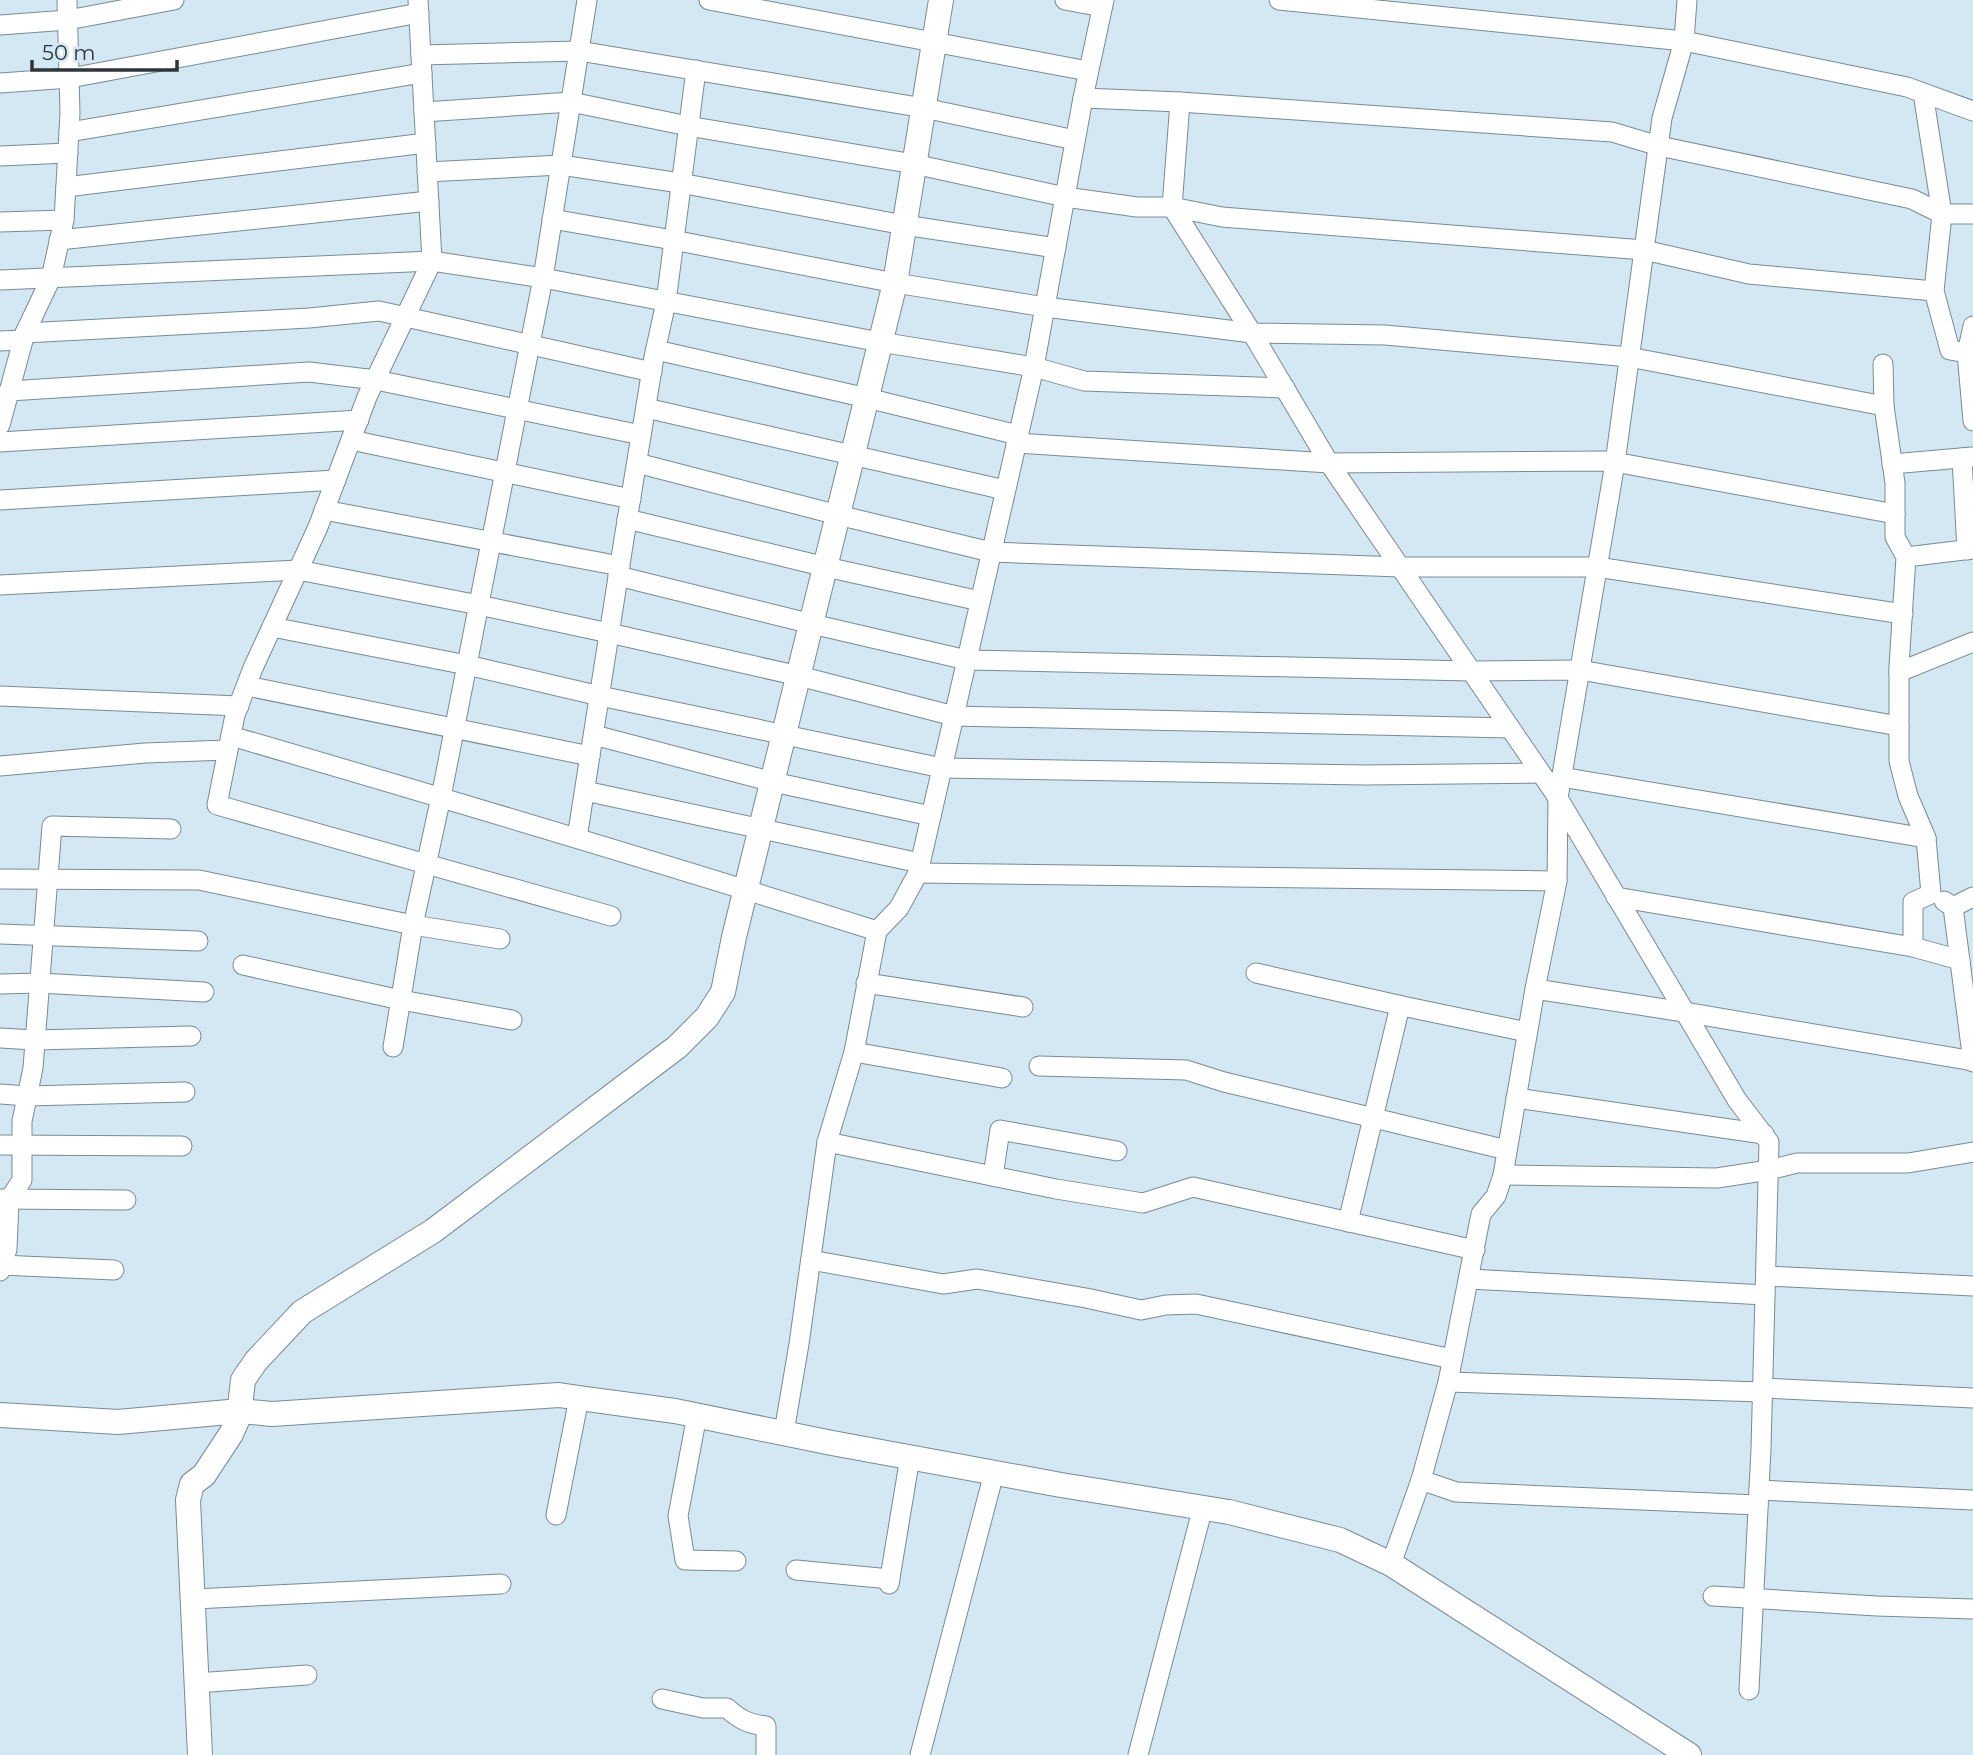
<svg xmlns="http://www.w3.org/2000/svg" width="1973" height="1755" font-family="Montserrat,sans-serif">
<rect width="100%" height="100%" fill="#d3e8f3"/>
<g fill="none" stroke-linecap="round" stroke-linejoin="round">
<g stroke="#788b95" stroke-width="21">
<g id="minor">
<polyline points="418,0 432,261 367,397 318,527 253,668 235,715 217,805 611,916"/>
<polyline points="709,0 1088,71"/>
<polyline points="1065,0 1102,7"/>
<polyline points="1279,0 1684,41 1907,87 1973,111"/>
<polyline points="0,25 68,20 174,0"/>
<polyline points="421,55 579,51 924,108 1075,140"/>
<polyline points="0,83 70,78 419,13"/>
<polyline points="1923,93 1942,214 1934,291 1950,350 1967,353 1973,421"/>
<polyline points="1083,98 1180,102 1612,132 1659,146 1912,199 1942,214 1973,214"/>
<polyline points="1180,102 1172,207 1252,333 1329,463 1558,798 1737,1100 1769,1142 1761,1449 1749,1690"/>
<polyline points="424,112 571,102 688,126 914,164 1065,197 1137,207 1172,207 1222,217 1644,250 1749,274 1934,291"/>
<polyline points="69,132 422,73"/>
<polyline points="0,156 68,153"/>
<polyline points="427,172 561,165 680,183 904,225 1056,248"/>
<polyline points="66,187 426,143"/>
<polyline points="552,219 673,240 895,283 1045,307 1252,333 1385,335 1629,357 1884,406"/>
<polyline points="0,222 64,220"/>
<polyline points="59,240 429,201"/>
<polyline points="0,280 432,261 543,278 880,342 1034,367 1084,381 1285,388"/>
<polyline points="25,333 309,318 379,311 652,372"/>
<polyline points="0,341 23,340"/>
<polyline points="656,350 867,398 1018,435"/>
<polyline points="1967,353 1973,326"/>
<polyline points="1883,364 1884,406 1895,483 1895,537 1906,557 1899,666 1899,761 1908,796 1926,838 1931,894 1913,902 1913,947"/>
<polyline points="9,391 309,372 376,380 641,435"/>
<polyline points="646,408 1005,490"/>
<polyline points="0,425 25,333 51,278 64,220 70,113 67,0"/>
<polyline points="351,440 631,499"/>
<polyline points="0,442 359,420"/>
<polyline points="1016,443 1329,463 1609,461 1895,514"/>
<polyline points="1962,458 1967,550"/>
<polyline points="637,463 838,515 991,552 1400,567 1597,567 1903,614"/>
<polyline points="1892,464 1972,457"/>
<polyline points="0,500 336,480"/>
<polyline points="324,510 620,566"/>
<polyline points="627,519 826,567 980,601"/>
<polyline points="1906,557 1973,549"/>
<polyline points="618,576 812,624 967,660 1471,671 1580,670 1899,726"/>
<polyline points="0,585 298,570 479,605 609,633 799,676 954,716 1510,728"/>
<polyline points="272,627 467,665 600,696 942,768 1366,775 1540,773"/>
<polyline points="1899,672 1973,642"/>
<polyline points="247,686 590,756"/>
<polyline points="0,696 239,706"/>
<polyline points="594,735 773,782 931,816"/>
<path d="M231,736C447,799 663,863 877,931"/>
<polyline points="0,766 145,753 228,750"/>
<polyline points="1561,777 1926,838"/>
<polyline points="585,791 920,863"/>
<polyline points="577,838 624,539 654,357 666,302 696,70"/>
<polyline points="918,873 1557,881"/>
<polyline points="0,879 199,880 413,925 500,939"/>
<polyline points="1616,897 1913,947 1960,960"/>
<polyline points="1944,901 1953,907 1973,897"/>
<polyline points="1953,907 1973,1062"/>
<polyline points="0,934 198,941"/>
<polyline points="243,965 401,1000 512,1020"/>
<polyline points="1256,973 1407,1007 1527,1032"/>
<polyline points="866,983 1023,1007"/>
<polyline points="0,984 39,983 204,992"/>
<polyline points="1535,989 1684,1012 1973,1061"/>
<polyline points="0,1038 35,1040 191,1036"/>
<polyline points="393,1047 413,925 441,797 543,278 587,0"/>
<polyline points="854,1052 1002,1078"/>
<polyline points="1039,1066 1186,1070 1224,1082 1507,1150"/>
<polyline points="0,1094 27,1096 185,1092"/>
<polyline points="1516,1098 1764,1134"/>
<polyline points="827,1142 1056,1189 1143,1203 1193,1187 1475,1250"/>
<polyline points="0,1145 182,1146"/>
<polyline points="1503,1175 1717,1178 1769,1170 1797,1163 1908,1163 1973,1152"/>
<polyline points="993,1176 1000,1130 1117,1151"/>
<polyline points="1,1199 126,1200"/>
<polyline points="1348,1222 1400,1006"/>
<polyline points="811,1260 943,1284 977,1279 1086,1298 1141,1310 1166,1305 1196,1304 1452,1359"/>
<polyline points="0,1265 114,1270"/>
<polyline points="0,1271 7,1249 9,1200 22,1180 22,1121 33,1068 52,826 171,829"/>
<polyline points="1766,1276 1973,1286"/>
<polyline points="1469,1279 1765,1295"/>
<polyline points="1448,1382 1762,1392"/>
<polyline points="1762,1388 1973,1398"/>
<polyline points="697,1415 678,1516 685,1560 736,1561"/>
<polyline points="784,1432 799,1344 827,1142 854,1052 877,931 899,908 918,873 1034,367 1083,98 1104,0"/>
<polyline points="1421,1480 1456,1492 1758,1505"/>
<polyline points="1759,1490 1973,1500"/>
<polyline points="556,1515 579,1398"/>
<polyline points="1391,1564 1421,1480 1448,1382 1481,1214 1496,1196 1503,1175 1535,989 1557,881 1558,798 1615,463 1662,118 1684,41 1687,0"/>
<polyline points="796,1570 890,1579"/>
<polyline points="889,1584 910,1457"/>
<polyline points="1713,1596 1877,1606 1973,1609"/>
<polyline points="194,1599 501,1584"/>
<polyline points="196,1683 307,1675"/>
<path d="M662,1699L703,1708H727C740,1720 749,1724 766,1726V1755"/>
<polyline points="920,1755 994,1473"/>
<polyline points="1138,1755 1203,1507"/>
</g>
</g>
<g stroke="#788b95" stroke-width="26">
<g id="tertiary">
<polyline points="0,1415 118,1422 240,1411 272,1414 559,1395 579,1398 675,1411 832,1443 1061,1485 1229,1512 1340,1540 1391,1564 1689,1755"/>
<polyline points="200,1755 188,1500 192,1484 204,1475 231,1434 239,1416 243,1380 256,1361 302,1312 433,1231 677,1047 707,1017 723,992 734,937 895,283 941,0"/>
</g>
</g>
<use href="#minor" stroke="#fff" stroke-width="19"/>
<use href="#tertiary" stroke="#fff" stroke-width="24"/>
</g>
<path d="M32 60v10h145v-10" fill="none" stroke="#2e363a" stroke-width="3.5"/>
<text x="42" y="60" font-size="21" fill="#2e363a" stroke="#d3e8f3" stroke-width="5" paint-order="stroke">50 m</text>
</svg>
